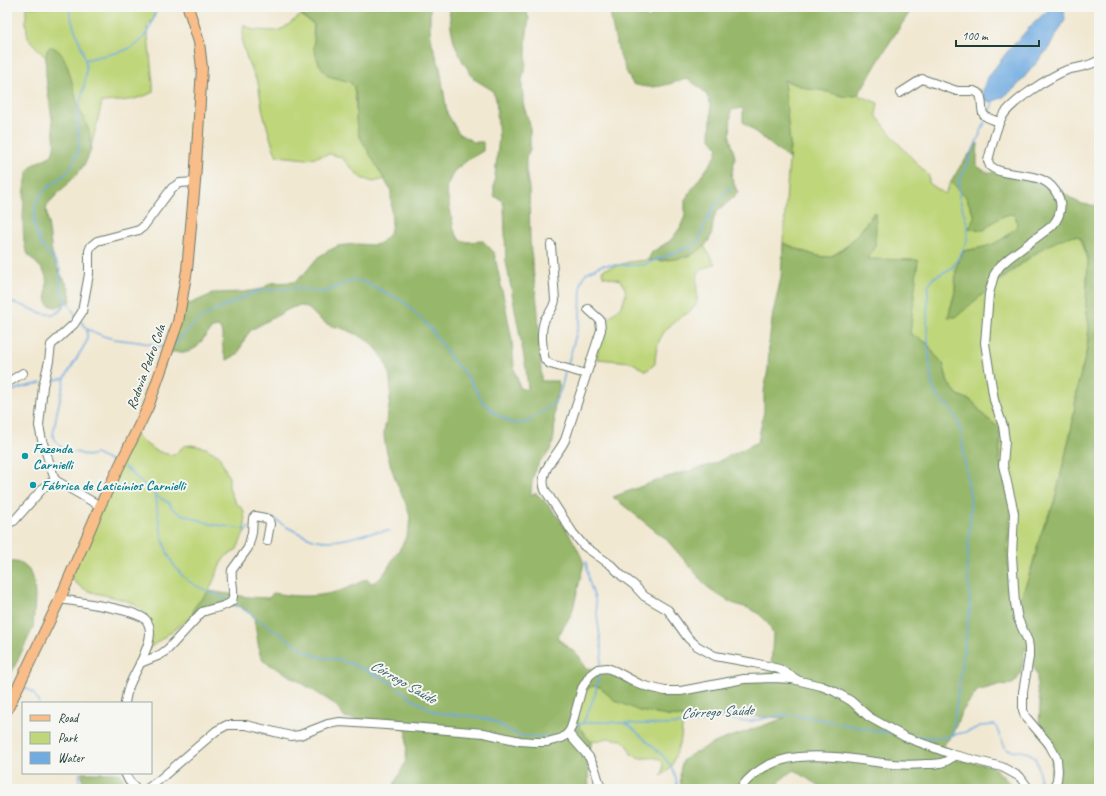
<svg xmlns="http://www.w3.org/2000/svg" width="1106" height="796" font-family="Caveat,sans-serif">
<rect width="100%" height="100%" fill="#f6f6f2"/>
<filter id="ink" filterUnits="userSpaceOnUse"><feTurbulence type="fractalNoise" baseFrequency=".025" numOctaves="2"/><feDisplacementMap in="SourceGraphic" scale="8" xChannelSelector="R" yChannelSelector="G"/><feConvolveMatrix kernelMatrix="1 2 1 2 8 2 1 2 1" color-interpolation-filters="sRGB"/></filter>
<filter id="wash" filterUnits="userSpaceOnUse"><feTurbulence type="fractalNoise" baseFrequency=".012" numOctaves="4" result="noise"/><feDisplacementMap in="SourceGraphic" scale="16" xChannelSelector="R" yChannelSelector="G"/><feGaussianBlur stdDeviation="0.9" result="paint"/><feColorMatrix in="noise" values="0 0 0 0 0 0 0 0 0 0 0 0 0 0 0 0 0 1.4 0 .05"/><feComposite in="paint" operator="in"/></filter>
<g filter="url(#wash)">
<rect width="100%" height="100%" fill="#f1e8d2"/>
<g fill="#bfd67a" stroke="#6f8a57">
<path d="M26,7H157L153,20L147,26L153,84V92C137,101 120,101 102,102L90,152L89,132L53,47L47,50L46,58L28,38L26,24Z"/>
<polygon points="301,15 314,24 313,34 340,79 350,82 354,87 359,135 385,179 373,182 361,178 341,157 330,154 307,159 277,156 273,147 263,113 258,83 248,62 242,42 244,25 253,30 277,31 284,28"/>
<path d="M783,80L809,89L820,90L847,97L858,95L878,103L876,115L896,141L929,176V183L945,194L951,182L966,197L975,217L970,228L984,230C992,223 1002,214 1013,214L1016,217L1017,226C999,245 990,246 964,251L956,267L955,292L950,310C967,300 984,291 1001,280C1018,269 1059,228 1080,237L1088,259L1086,306L1089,326L1087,349L1078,385L1072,426L1060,479L1054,503L1045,522L1027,582L1020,598V627L1010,595L1007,548L1009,538L999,458L1001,429L984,416L972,401L958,395L948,383L943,363L934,354L928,344L919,338L910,335L913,302L867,259L874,212C864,227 846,252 828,257C818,259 793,246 783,243L790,145Z"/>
<path d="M704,246L715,264C692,272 697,275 697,296C697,300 697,303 695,306C692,311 686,314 681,317C662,330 656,341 655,364L646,371L631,362L597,359L600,324C614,314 636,298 620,280L603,276L602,271L605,269L629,262L648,260L664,261L696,251Z"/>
<path d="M135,434C146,445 157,454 174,455L184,446L191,445L206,448L219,456L229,478V487L232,496L236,503L242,508L244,512L245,521V531L236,551L226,556L221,563L209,591L195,606L192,616L147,650L149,620C145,614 140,608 134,604C120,597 103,596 89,591C80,588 73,580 66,574Z"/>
<path d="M592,686L600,687L606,692L667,716L683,717L681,739L671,768L661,776C663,773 663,770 663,766C662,754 649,759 641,758C637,757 635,756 631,754L628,746L622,740L607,738L592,742L589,740L578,726L576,718L583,692Z"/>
<polygon points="53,783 59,786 83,785 83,789 42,789 46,784"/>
</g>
<g fill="#97b76a" stroke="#5b7a4f">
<path d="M298,7H430V30L432,43L440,68L447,113L459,134L474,142H483V151L469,159L454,171L446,188L454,230L459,239L467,242L483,241L494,252L506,309L512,341L514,368L520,388L526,390L528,389L526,368L506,261L504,206L502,200L494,196V186L499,138L496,99L492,90L474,79L462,60L454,42L451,27L449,7H525L529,19L526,40V64L522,80V89L523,95V104L530,125V149L526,158V171L529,188L530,242L538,312L541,373V381H558C562,390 555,394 555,402C553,417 557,433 551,448C549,453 545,457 541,460C533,471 531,483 531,496L536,493C557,512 573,537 584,563L572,613L557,638L579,656L585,668L600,669L615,675L641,690L659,693L698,692L759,677L766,673L771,668L773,634L768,623L759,614L748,608L732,603L710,590L667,540L613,497L664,478L711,465L758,442L764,411V392L768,369L769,343L773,313L781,278L783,243C796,248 811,256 825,257C842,258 866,224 875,212L876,228L875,248L867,259L918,260L910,334L919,338L928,344L934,354L943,363L948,383L958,395L972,401L984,416L1001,429L999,458L1011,506L1007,548L1010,595L1019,623L1017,611L1020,598L1027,582L1033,565L1040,536L1054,503L1060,479L1072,426L1078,385L1087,349L1089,326L1086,306L1088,259L1080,237C1055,227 977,300 956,317H948L955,292L956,267L964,251C990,246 999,245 1017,226L1016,217L1013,214C1002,214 992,223 984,230L969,228L975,217L966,197L951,182L961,165L978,143L977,155V166L986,172L1016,175L1051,186L1081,204L1099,206V789H1058L1054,785L1051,773L1052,757L1039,730L1040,703L1037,689V675L1025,647C1023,659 1023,676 1013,684L998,685L977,691L961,713L952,735L941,748L935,749L948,758L993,766L1015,789H823L795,770C786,775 780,779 776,789H681L680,771L683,760L694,753L719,741L785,718L749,716L711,718L667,716L639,711L614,700L600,687L592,686L583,692C579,707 572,718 583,732C586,736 588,739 592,742C586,757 588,772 589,789H392L406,761L407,731L400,727L344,717L339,709L333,703L294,678L265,662L260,655L254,618L248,612L242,607L230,605L200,609L192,616L195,606L209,591L248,597L269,598L273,593C307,599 335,597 366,579L372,583C383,579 387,569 393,559C402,546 410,534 410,518C409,508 402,495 398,486C393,474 384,447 384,434C384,429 386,424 387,419C391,394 395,374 379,352C370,339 355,333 341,328C336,327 329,326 324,322C309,313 309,300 289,309L251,330L245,338L238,354L227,360C219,348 226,337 219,327L212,328L197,347L188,352H169L182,307L215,293L244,292L262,289L271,283L295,282L304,274L318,257L328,251L338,246L355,244L374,245L379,244L390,233L392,224L391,191L359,135L356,121V97L354,87L350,82L328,76L319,64L314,49V24L304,18Z"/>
<path d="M610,7L631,8L650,19L654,10L651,7H913L888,45L858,95L847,97L820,90L809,89L784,80L790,145L789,159L743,122V108L731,110L730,137L735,158L731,177L738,193C733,197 729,202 724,206C722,207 721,207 719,209C711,218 714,226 711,236C701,260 669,261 648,260L652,252L670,241L680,228L685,216V200L694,186L716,156L718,147L710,137C711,108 717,96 687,79C666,84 655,91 633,84C623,67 617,48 613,29C611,22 611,14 610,7Z"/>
<path d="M50,47C56,47 61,53 64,58C70,70 74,92 78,105C81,114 86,122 89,131C91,137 91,149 89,155C81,176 59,189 46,207L52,253L57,268L69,288L71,301L56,307L48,305C44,295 49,284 45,274C41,265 29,259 26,250C21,239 23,181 29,170C33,162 44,160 52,155C57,143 53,131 52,118C49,96 43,72 47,50Z"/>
<polygon points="7,561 21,563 29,570 34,583 35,597 33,628 7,682"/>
<polygon points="82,773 120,773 126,784 125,789 83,789"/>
</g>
<polygon fill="#70abe1" stroke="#48748a" points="1051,7 1060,7 1064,10 1065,20 1048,49 1016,87 1002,98 990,102 984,99 983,90 986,80 1007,52 1031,26"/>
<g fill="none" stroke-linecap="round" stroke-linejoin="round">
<g stroke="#70abe1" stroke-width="1.5">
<path d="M69,7C70,27 85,46 86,67C87,84 79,101 77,118C76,127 79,136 79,145C79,149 77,153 76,157C68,178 58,177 43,192C32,203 33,224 38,238C42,250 54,256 59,267C63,275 59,283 61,291C62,298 68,301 70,306C72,310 74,313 76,316"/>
<path d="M85,60C125,49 145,55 157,7"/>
<polyline points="988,115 994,100"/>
<path d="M7,302C27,301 55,331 66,301"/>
<polyline points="80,320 87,329 87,341 65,378 57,412 53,435 54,439 60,446 69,453 76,452 88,456 95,454 117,464"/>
<polyline points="87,329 103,336 114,339 139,342 165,347"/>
<polyline points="174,345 192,326 204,316 253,293 260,290 277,290 293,288 320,292 327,291 352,280 358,280 366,283 403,301 430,328 454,362 467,376 483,402 496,414 508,421 516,424 527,422 549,407 555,402 561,390 565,372"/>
<path d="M567,367L580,320L581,283L586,273L602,265H643L694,245L697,242C708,218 712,204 732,186"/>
<polyline points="47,382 65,378"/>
<polyline points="7,393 20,388 41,383"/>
<path d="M124,467C129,470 132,473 136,478C143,485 152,488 156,498C159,527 164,564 190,582C202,590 216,595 229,600"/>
<polyline points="155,495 169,503 172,508 179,513 211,524 243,529 247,530 249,527"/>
<path d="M272,518C278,519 280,524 285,526C294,531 303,535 313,539C330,544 348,539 364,534C372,532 381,532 389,531"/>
<polyline points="586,562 589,581 595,599 602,653 600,666"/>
<polyline points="234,603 307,652 319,657 341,660 370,672 392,683 412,699 437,713 478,717 493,721 514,733 524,736 551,737"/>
<polyline points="7,684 15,686"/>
<polyline points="23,687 33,692 39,703"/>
<polyline points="583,723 595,695 599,672"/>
<polyline points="625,723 631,727 662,755 671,766 675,775 678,789"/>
<path d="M575,727C583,718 627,724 640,724C659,725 678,725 698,723C705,722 712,719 719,718C729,718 739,722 749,721C763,720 777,714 791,715C825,718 857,729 890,733"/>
<polyline points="952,735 970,606 967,567 971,502 959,423 952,410 936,395 931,380 927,327 928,287 933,278 952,268 962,252 967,241 968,227 959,197 959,182 986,120"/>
<path d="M912,736L940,738L970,731L980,726L995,725L1006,749C1013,752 1019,750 1026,752C1041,756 1039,777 1041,789"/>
<polyline points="78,789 80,773"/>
</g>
</g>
</g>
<g filter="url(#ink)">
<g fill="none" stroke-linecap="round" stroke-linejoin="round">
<g stroke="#68796b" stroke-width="10">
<g id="minor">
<path d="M900,93L922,79L957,91H974L980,94C986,114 974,114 1000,122"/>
<path d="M551,245L555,300C554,308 549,313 545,319C540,330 542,349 545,360L550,364L586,374"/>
<path d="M588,309L600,320L601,330L565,440C557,457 538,470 545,490L573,533L584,546L611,565L622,576L634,585L644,596L668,610L688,638L697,646L715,656L754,663L779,669L796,679"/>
<polyline points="7,383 23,373"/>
<polyline points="100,506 55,480 42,440 39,426 43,386 49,361 51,345 74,324 82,312 89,274 89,251 91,246 97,241 139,230 143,227 172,188 180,183 195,182"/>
<polyline points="7,521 11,522 14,521 44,487 55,480"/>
<path d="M60,599C77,602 136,609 146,620C153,629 149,643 145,652C138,672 128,680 125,703"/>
<path d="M140,663L160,655L168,649L202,612C211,608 225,608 232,601C236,591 230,580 232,570L248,548L252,533L253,518L255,516L265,518L269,520L270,524L267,541"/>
<polyline points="568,733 589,757 595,769 601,789"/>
<polyline points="125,773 129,781 137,789"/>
<polyline points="147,789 159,780 216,731 227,725 246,725 291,736 300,735 328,724 340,722 386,725 484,733 520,741 533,742 547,742 562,738 568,733 571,728 582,688 590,675 598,669 607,668 615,671 641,685 665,691 681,691 744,679 773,678 792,679 821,686 834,691 851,701 869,717 905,737 954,755 1002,767 1020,777 1029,789"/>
<path d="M740,789C772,743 836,757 883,763C897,765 912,765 926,764C936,764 947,764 954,755"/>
<path d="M1053,789L1057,780L1058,771L1057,759L1049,744L1025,716L1023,710V692L1029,657V648L1028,641L1018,619L1015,603L1012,555L1014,513L1003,465L1005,441L1003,426L994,400L985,343L989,294L994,275L1000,266L1009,258L1052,226C1059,218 1063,209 1059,198C1046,166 1009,181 990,166L988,161C991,149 996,127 1002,117C1012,101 1049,77 1067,70C1078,67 1089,67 1099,60"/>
</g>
</g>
<g stroke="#68796b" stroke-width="12">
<polyline id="major" points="7,710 60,599 100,506 148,407 178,322 187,270 195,182 202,68 199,42 188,7"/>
</g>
<use href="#minor" stroke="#fff" stroke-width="8"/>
<use href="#major" stroke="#f8bd89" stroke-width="10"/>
</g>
</g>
<g fill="#0f9aa8" stroke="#f6f6f2" stroke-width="1.5">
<circle cx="25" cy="456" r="4"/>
<circle cx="33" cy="485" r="4"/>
</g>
<g text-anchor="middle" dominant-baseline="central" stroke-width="4" stroke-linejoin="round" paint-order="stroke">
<g font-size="14" fill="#1f3d34" stroke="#f6f6f2">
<text transform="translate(146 367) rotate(-70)">Rodovia Pedro Cola</text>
</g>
<g font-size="14" font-weight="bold" fill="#0d838f" stroke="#f6f6f2" text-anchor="start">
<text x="33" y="448">Fazenda<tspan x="33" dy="16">Carnielli</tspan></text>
<text x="41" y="485">Fábrica de Laticínios Carnielli</text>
</g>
<g font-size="15" font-style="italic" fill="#375e68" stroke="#f6f6f2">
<text transform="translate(403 682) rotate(30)">Córrego Saúde</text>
<text transform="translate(717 712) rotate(-3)">Córrego Saúde</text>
</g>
</g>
<rect width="1106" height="796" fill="none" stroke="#f6f6f2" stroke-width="24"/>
<rect x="22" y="702" width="130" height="72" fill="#f6f6f2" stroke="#a0aca6"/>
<rect x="30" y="715" width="20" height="6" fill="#f8bd89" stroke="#a0aca6"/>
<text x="58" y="722" font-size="12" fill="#1f3d34">Road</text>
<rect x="30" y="732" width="20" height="12" fill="#bfd67a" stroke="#a0aca6"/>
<text x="58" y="742" font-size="12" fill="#1f3d34">Park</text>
<rect x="30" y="752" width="20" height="12" fill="#70abe1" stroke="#a0aca6"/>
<text x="58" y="762" font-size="12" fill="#1f3d34">Water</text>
<path d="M956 40v6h83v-6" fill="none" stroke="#1f3d34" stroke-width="2"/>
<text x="962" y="40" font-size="12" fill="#1f3d34" stroke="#f6f6f2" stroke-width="3" paint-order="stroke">100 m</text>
</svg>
